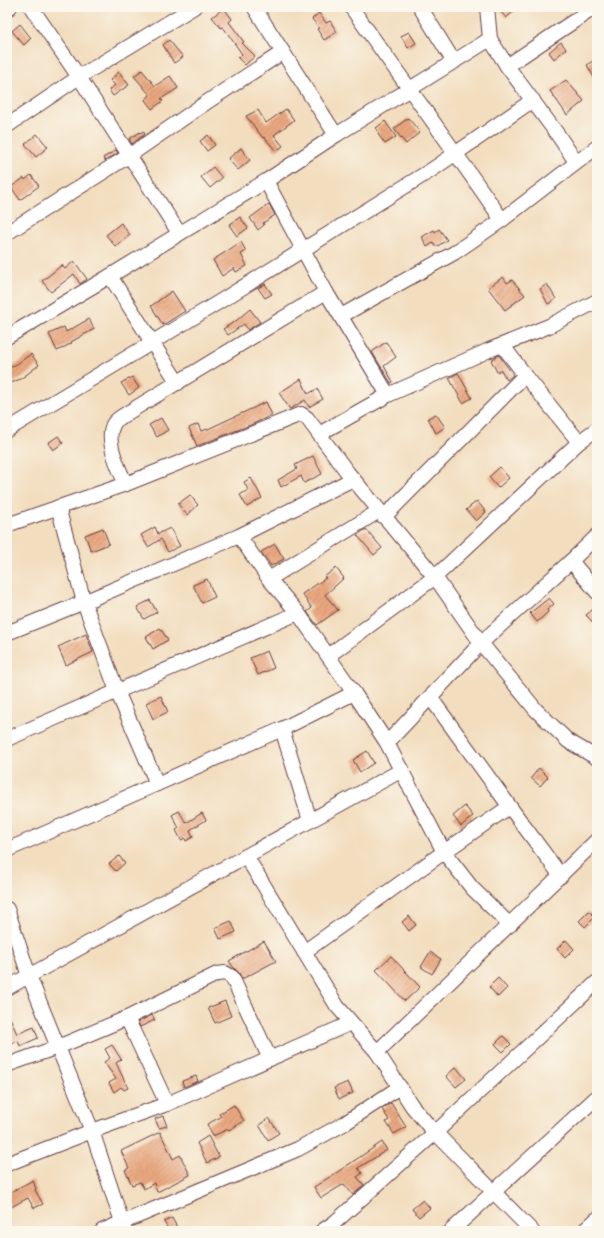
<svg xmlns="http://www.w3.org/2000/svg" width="604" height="1238" font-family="'Libre Bodoni',serif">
<defs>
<pattern id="building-hatch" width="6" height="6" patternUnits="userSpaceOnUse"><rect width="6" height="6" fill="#eaa880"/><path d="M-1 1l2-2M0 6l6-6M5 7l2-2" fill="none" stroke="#c08869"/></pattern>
</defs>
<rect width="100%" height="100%" fill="#fbf7ec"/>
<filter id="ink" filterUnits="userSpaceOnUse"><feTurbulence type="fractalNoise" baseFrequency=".025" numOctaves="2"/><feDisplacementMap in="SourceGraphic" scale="8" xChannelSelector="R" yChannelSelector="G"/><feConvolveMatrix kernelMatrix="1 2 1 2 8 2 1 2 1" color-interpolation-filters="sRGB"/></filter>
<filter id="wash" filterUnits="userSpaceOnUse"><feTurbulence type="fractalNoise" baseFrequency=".012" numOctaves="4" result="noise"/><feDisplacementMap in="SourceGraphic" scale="16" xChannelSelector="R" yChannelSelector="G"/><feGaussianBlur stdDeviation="0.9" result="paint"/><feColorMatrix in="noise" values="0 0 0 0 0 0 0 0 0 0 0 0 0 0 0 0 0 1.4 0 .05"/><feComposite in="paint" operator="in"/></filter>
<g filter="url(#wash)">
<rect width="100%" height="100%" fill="#f2ddbe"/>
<g id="blocks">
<g fill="url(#building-hatch)">
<polygon points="497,7 519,7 506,18"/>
<polygon points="224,8 232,19 229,22 244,42 242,43 255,56 245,65 238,58 242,54 223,27 221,28 212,17"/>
<polygon points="319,13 326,23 330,21 337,32 324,40 317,29 319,28 312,19"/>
<polygon points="20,24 31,38 24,45 12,31"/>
<polygon points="409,32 416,43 408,48 401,36"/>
<polygon points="169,40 183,57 174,63 163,45"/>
<polygon points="561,42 566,49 554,59 549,52"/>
<polygon points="597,58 597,83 587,65"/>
<polygon points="142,70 155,86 170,76 178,88 161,99 163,101 152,109 145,100 150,95 134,76"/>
<polygon points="119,72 129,85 113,96 109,90 115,85 110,80"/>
<polygon points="566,80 584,101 567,115 550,91"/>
<polygon points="286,109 294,120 274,135 283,146 276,151 264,137 263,138 246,116 258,110 266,123"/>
<polygon points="408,118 420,132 406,144 394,129"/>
<polygon points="385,121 396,137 385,144 378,134 379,132 376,128"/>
<polygon points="143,131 145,134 132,144 129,139 140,132 141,133"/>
<polygon points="37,134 48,147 36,157 25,144"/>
<polygon points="208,135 215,145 207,151 200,141"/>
<polygon points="241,148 250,160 238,170 228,159"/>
<polygon points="116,150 118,153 105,161 103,158"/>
<polygon points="213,167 222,178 210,188 201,177"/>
<polygon points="31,175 39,186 20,200 11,187 24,178 25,180"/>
<polygon points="269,204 275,215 263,223 264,225 258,230 250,218"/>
<polygon points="240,217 248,228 237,236 229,225"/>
<polygon points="121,223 130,235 115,246 106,235"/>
<polygon points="439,229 447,240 436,247 433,243 427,247 422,237 434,230 435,232"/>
<polygon points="241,242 246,251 241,254 247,266 236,272 234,268 222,276 213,260"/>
<polygon points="74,261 87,279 80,284 74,274 51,292 42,281 62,265 65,269"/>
<polygon points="503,277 507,283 512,280 525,295 505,310 488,288"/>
<polygon points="265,284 272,294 265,298 258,288"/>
<polygon points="547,284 556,299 548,304 540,289"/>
<polygon points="172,291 185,311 163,325 151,306"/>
<polygon points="250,309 260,322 248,330 244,324 228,335 223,329 237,320"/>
<polygon points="89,319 94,329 71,342 72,343 57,351 49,334 64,327 66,332"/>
<polygon points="386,342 396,357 384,366 393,382 391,383 372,352"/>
<polygon points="31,354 39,365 22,378 7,385 7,369 17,364"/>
<polygon points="499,355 513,375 507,380 501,370 497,372 491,360"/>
<polygon points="458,373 472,398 463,403 449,378"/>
<polygon points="132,377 139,388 129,395 121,383"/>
<polygon points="301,379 308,394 317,389 323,399 309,407 305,400 290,409 279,393"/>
<polygon points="266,402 272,415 253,424 197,446 189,428 198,424 201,431 208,429"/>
<polygon points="436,414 445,427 436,433 428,418"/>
<polygon points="161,418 168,430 157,437 149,425"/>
<polygon points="58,436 63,443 53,450 48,443"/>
<polygon points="313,456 322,474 304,483 301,476 281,487 278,480 297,469 295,465"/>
<polygon points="500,467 509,478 498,488 489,477"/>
<polygon points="251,478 262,498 247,507 240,495 248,490 244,482"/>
<polygon points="190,495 198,505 187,515 178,504"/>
<polygon points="477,501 486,512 476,521 466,510"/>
<polygon points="155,527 158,534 170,528 180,546 168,552 161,539 148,547 141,535"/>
<polygon points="103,528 109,544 91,551 85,535"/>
<polygon points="366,529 382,548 374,555 357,535"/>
<polygon points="275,544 284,559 271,566 261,552"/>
<polygon points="336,568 344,578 325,595 338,610 317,625 307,612 312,608 302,594 326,578 324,577"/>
<polygon points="207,579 215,597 202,603 193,585"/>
<polygon points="549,598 554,604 547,610 548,612 537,622 530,613"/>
<polygon points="150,600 157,612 144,619 137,607"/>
<polygon points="597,606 597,627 586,615"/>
<polygon points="160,628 168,640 153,649 146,637"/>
<polygon points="86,634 93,652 66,665 58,647"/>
<polygon points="267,651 274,668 258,675 250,658"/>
<polygon points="161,696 168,712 153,719 146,703"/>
<polygon points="367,751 374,763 360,772 353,760"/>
<polygon points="539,768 548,777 540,786 531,778"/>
<polygon points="465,806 473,816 461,826 453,816"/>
<polygon points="179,811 186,823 202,813 206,820 190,830 193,837 186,841 185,838 181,840 176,830 179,828 172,815"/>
<polygon points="119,856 125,863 116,871 109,864"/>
<polygon points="589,911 595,917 585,927 579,921"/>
<polygon points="409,916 416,925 409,931 402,922"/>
<polygon points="231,921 236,932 220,939 215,928"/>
<polygon points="566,940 574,949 565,958 557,949"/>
<polygon points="264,941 276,961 242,979 239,973 234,968 229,961"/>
<polygon points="430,952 441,959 432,974 421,967"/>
<polygon points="391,956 420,987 405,1001 376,970"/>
<polygon points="498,978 507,988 498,997 489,987"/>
<polygon points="225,1001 231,1016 215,1023 208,1008"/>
<polygon points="7,1011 17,1034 34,1027 38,1038 20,1046 18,1041 9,1044 7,1040"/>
<polygon points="152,1015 155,1020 140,1027 138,1022"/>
<polygon points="503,1036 511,1044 503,1052 495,1044"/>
<polygon points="112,1045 121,1059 116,1063 128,1088 124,1090 121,1087 114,1092 109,1083 116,1079 104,1062 110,1058 105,1049"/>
<polygon points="456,1067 466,1079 456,1087 446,1076"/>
<polygon points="196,1076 198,1081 184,1087 182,1081"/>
<polygon points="348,1082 353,1093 339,1099 334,1088"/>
<polygon points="391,1103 406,1127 394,1134 386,1122 389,1120 382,1109"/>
<polygon points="234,1105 244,1121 229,1130 228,1129 213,1136 207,1124 221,1117 219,1114"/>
<polygon points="163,1116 167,1126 159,1128 155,1119"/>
<polygon points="269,1118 279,1133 268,1140 259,1125"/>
<polygon points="160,1132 173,1159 180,1155 190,1175 157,1192 154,1183 144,1189 140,1182 132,1185 125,1170 129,1168 121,1151"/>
<polygon points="208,1136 219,1157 207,1163 197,1143"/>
<polygon points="382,1142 387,1150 358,1168 362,1173 357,1177 364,1185 353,1195 344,1184 321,1198 314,1187 339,1171"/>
<polygon points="33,1180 36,1189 35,1190 43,1204 34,1208 28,1198 11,1207 7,1200 7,1194"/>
<polygon points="423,1200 430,1208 419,1217 412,1209"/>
<polygon points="172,1218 179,1231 169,1231 164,1222"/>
</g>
</g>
</g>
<g filter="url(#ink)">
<use href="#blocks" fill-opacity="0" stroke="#633c41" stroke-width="1"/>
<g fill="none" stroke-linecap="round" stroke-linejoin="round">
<g stroke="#633c41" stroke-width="16">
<g id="minor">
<polyline points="31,7 79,77 179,233"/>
<polyline points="254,7 336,135"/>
<path d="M351,7C401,78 453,148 502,220"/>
<polyline points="420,7 454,62"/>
<polyline points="487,7 490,39 507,66 558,135 576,162"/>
<polyline points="7,9 10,7"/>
<polyline points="507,66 595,7"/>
<polyline points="7,126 79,77 194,7"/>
<polyline points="266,181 326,292 388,395"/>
<polyline points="7,233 130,155 207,102 283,52"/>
<polyline points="110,276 178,383"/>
<polyline points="341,316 454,253 502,220 597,147"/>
<polyline points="7,337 110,276 266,181 336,135 490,39"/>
<polyline points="503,346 525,375 579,442"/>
<polyline points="7,430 219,302 433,169 533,100"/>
<polyline points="319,434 348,473 435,577 481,643 536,710 568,741 597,758"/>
<path d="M126,484C119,470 104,438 114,423C116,420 121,417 124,415L326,292"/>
<polyline points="58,507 84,602 117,691 157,784"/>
<polyline points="384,517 525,375"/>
<polyline points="7,525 126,484 301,414 307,418 319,434 388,395 487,351 549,326 597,301"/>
<polyline points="239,536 269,579 298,613 354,693 387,743 444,852 472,888 510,925"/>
<polyline points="571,561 597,592"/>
<polyline points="269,579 379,511"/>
<polyline points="7,633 84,602 239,536 353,479"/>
<polyline points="328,656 435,577 579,442 597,429"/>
<polyline points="430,697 518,818 561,876"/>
<polyline points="282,729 310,821"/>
<polyline points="7,739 298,613"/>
<polyline points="387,743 481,643 571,561 597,536"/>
<polyline points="7,850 282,729 354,693"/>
<polyline points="246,856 337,1006 377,1052 412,1106 428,1125 532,1231"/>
<polyline points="7,909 29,976 92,1131 125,1231"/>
<polyline points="304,952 444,852 509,807"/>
<polyline points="7,988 402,770"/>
<polyline points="127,1018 167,1104"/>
<polyline points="377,1052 597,840"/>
<polyline points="7,1065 58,1047 127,1018 217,974 225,973 232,977 270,1059"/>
<polyline points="7,1164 92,1131 167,1104 351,1023"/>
<polyline points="102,1231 298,1149 345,1123 400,1087"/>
<polyline points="322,1231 334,1223 436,1132 597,982"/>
<polyline points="451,1231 597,1097"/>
<polyline points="584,1231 597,1219"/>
</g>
</g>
<use href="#minor" stroke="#fff" stroke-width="14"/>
</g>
</g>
<rect width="604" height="1238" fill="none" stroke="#fbf7ec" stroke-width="24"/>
</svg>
